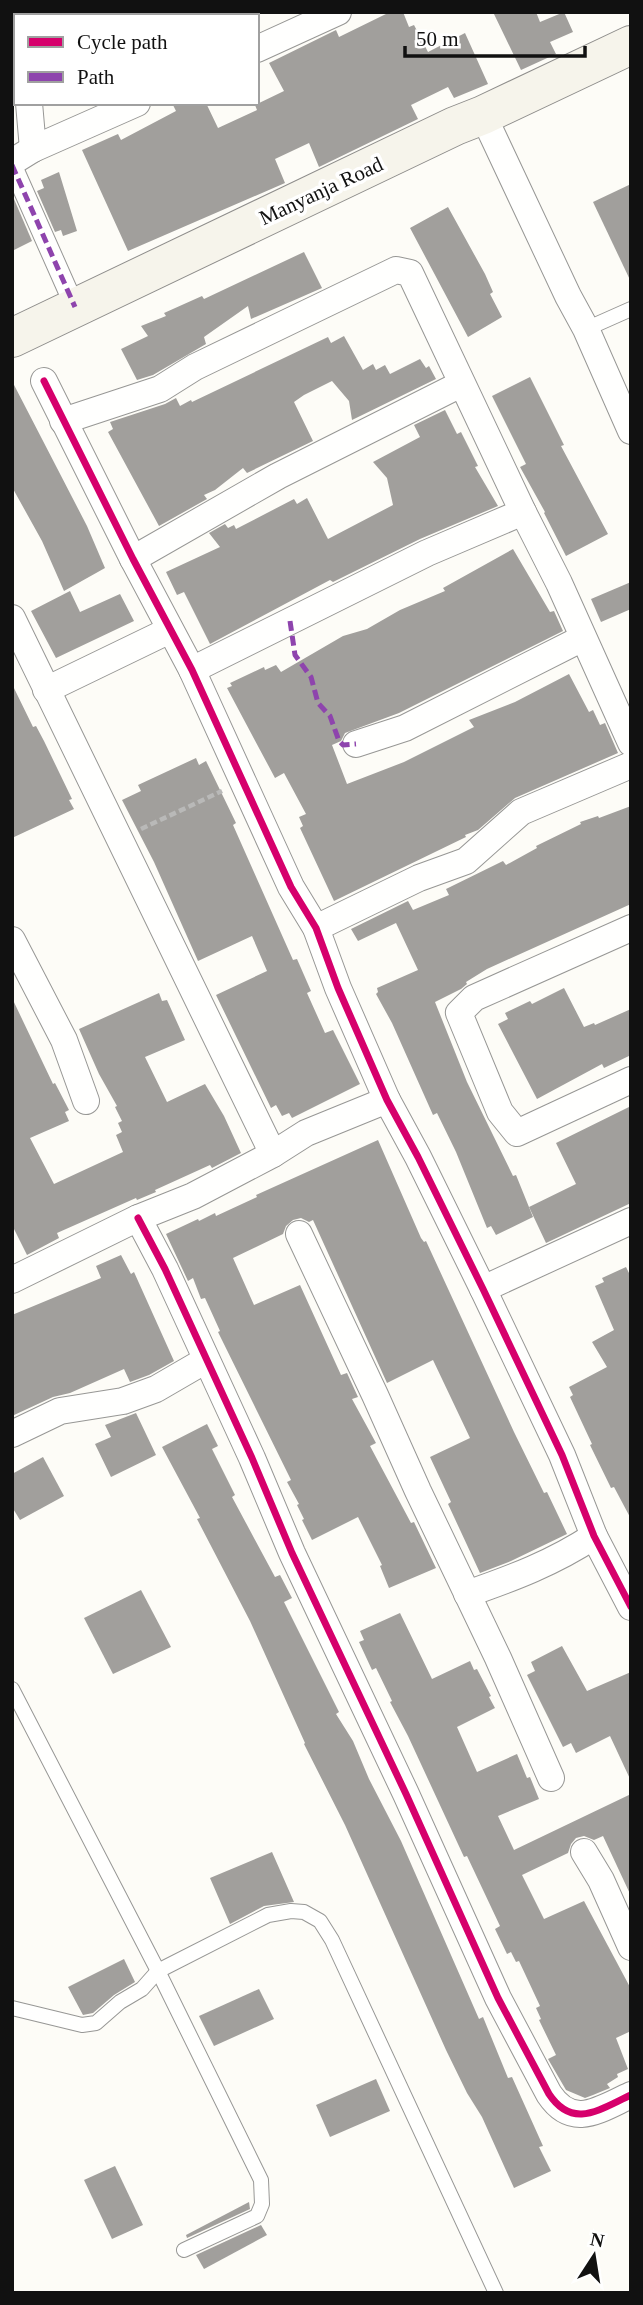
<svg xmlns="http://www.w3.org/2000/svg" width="643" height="2305" font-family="Georgia,serif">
<rect width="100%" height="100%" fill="#fdfcf7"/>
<g fill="#a19f9c">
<polygon points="390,12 403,12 409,27 414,25 428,52 465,33 488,84 454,98 448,87 411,105 418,119 319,167 309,143 275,159 285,183 128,251 82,150 118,134 121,140 176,111 172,103 206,103 218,128 257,110 255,105 284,91 269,63 336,30 339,37"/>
<polygon points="493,12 536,12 540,22 564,12 573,32 550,42 556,54 521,70"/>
<polygon points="59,172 77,231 63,236 61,230 55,232 37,191 44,188 41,180"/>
<polygon points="631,184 631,282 593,202"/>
<polygon points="14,199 32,241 12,251 12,200"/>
<polygon points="448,207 485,274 493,292 490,294 502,317 468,337 410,228"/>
<polygon points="304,252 322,288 251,319 248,306 204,337 206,344 153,375 137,380 121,349 148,336 141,326 166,316 164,313 202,296 204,299"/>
<polygon points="344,336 363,370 373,364 376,370 385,365 390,374 420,359 426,368 429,366 436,379 352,420 349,401 332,381 304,395 294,402 313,441 247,473 243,468 215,490 204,495 207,499 159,526 108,432 113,429 110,422 165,404 176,398 180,406 191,400 192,402 328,337 331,343"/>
<polygon points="530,377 564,445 561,446 608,534 566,556 544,513 545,512 520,467 526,464 492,396"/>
<polygon points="12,381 87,526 105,568 64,591 42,541 12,487"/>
<polygon points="445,410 457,434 461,432 478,466 475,467 498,506 420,539 333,582 330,580 210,644 184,592 177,595 166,572 220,547 209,533 225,524 228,528 234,525 236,529 294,499 297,504 307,498 328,539 393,505 387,478 373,462 420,437 414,425"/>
<polygon points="513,549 550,612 554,611 563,631 399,713 345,733 341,741 332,745 347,784 404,762 474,727 469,720 515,702 569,674 589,712 593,710 600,725 605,723 618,753 515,798 478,830 465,835 466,837 334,901 300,828 303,826 299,817 306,814 284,773 275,778 227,688 232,686 230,683 264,667 265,670 276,665 281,672 343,636 367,629 400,610 445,591 443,588"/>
<polygon points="631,582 631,609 601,622 591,599"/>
<polygon points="70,591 80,612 120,594 134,621 56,658 31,611"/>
<polygon points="12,684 33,727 36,726 44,741 72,799 69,800 74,809 12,838"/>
<polygon points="196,758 199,765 206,761 236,823 233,825 293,960 297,959 311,991 307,993 325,1033 333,1030 360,1084 292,1118 289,1113 282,1116 276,1105 271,1108 216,995 267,971 252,936 198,961 154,862 122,800 141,791 138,785"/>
<polygon points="631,806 631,904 487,969 466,982 467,984 461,989 435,1002 467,1082 513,1176 516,1175 533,1217 496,1235 491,1226 487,1228 456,1152 437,1113 433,1115 392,1023 376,994 378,992 377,988 418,970 396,923 358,941 351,929 408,901 413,910 449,895 446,889 503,861 506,865 537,848 536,846 581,824 580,822 598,816 599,818"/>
<polygon points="564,988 584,1027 594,1023 595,1025 631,1009 631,1055 604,1068 602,1064 537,1099 498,1024 508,1019 505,1013 530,1001 532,1004"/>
<polygon points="159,993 162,1001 167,1000 185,1040 145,1057 167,1102 205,1084 224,1116 241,1153 212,1168 210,1165 155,1190 156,1192 137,1200 136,1198 57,1233 59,1238 27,1255 12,1225 12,998 53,1084 55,1083 69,1110 65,1112 69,1121 30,1138 54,1184 123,1152 116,1135 122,1132 118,1123 122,1121 115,1107 117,1106 99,1074 79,1029"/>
<polygon points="631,1106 631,1203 546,1243 529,1207 576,1184 556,1143"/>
<polygon points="378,1140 421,1238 424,1242 426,1241 514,1432 544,1493 547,1492 567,1534 511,1561 480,1573 448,1504 451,1502 430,1457 470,1438 433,1360 387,1383 313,1220 309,1222 301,1218 293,1220 286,1226 283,1234 233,1258 254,1305 300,1285 341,1375 347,1373 358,1397 352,1399 376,1443 370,1446 411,1523 414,1522 436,1568 389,1588 380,1566 382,1565 358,1517 312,1540 302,1520 304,1519 297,1505 299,1504 287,1482 291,1480 218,1332 220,1331 205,1298 201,1299 193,1278 188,1281 166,1234 198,1219 199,1221 215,1213 216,1216 257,1197 256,1195"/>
<polygon points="121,1255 131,1274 134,1272 174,1361 149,1375 130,1382 124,1369 70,1393 53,1397 12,1416 12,1315 101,1278 96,1266"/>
<polygon points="626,1267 631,1277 631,1519 614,1487 611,1488 590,1445 592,1444 570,1397 573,1395 569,1387 607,1367 592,1342 614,1330 595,1286 604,1282 602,1278"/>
<polygon points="136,1413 156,1455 111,1477 95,1444 111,1437 105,1425"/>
<polygon points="207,1424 218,1446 212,1449 235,1495 232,1497 275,1577 280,1575 292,1598 284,1602 339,1712 336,1714 353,1741 369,1779 401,1841 479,2019 483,2017 508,2078 512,2077 543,2146 539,2147 551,2171 514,2188 482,2117 467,2093 446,2050 345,1825 304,1744 305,1743 250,1621 197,1519 200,1518 162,1447"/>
<polygon points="43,1457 64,1496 20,1520 12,1507 12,1474"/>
<polygon points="141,1590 171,1647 113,1674 84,1618"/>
<polygon points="400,1613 432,1679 470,1661 474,1670 477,1669 491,1696 489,1697 495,1708 457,1727 477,1772 517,1754 527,1778 530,1777 539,1799 498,1816 514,1850 631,1794 631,1896 603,1836 594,1840 584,1836 576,1838 571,1844 568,1853 522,1875 544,1919 584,1901 631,1989 631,2031 616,2038 628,2069 617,2074 618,2077 607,2084 610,2088 593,2095 585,2098 566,2090 548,2059 556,2055 539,2020 541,2019 536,2008 540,2006 519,1961 516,1962 511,1952 507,1954 495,1929 500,1926 467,1856 464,1857 408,1736 390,1702 392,1701 376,1668 372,1670 359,1642 364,1640 360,1631"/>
<polygon points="562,1646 587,1691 631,1672 631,1781 610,1736 576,1753 571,1743 563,1747 527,1675 535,1671 531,1662"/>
<polygon points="272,1852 294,1902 264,1906 230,1924 210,1878"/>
<polygon points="124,1959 135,1982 114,1995 93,2013 83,2015 68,1987"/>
<polygon points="259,1989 274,2019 214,2046 199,2016"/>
<polygon points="376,2079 390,2111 330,2137 316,2105"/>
<polygon points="115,2166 143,2225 112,2239 84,2180"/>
<polygon points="249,2202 250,2209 187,2238 186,2235"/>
<polygon points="261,2225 267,2235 204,2269 196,2255"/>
</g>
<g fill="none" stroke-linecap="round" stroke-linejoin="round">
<g stroke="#979795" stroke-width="16">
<g id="service">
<polyline points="586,329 631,309"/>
<polyline points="12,1689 158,1971 261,2180 262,2204 257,2216 184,2250"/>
<polyline points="12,2008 82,2025 96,2023 120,2002 142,1989 158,1971 268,1915 291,1911 304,1912 320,1921 332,1940 496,2293"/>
</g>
</g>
<g stroke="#979795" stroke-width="21">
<polyline id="pedestrian" points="12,165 75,307"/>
</g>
<g stroke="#979795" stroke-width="28">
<g id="minor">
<polyline points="19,12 20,16"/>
<polyline points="257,49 338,12"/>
<polyline points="29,103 33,149"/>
<polyline points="483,115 568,296 586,329 631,431"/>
<polyline points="12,162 33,149 137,103"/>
<polyline points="44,381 133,559 192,670 291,887 316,928 338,988 387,1100 418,1157 483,1289 562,1455 594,1536 631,1607"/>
<polyline points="63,421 160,389 195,367 396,270 410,273 523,512 559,583 631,743"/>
<polyline points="133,559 278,476 461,384"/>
<polyline points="12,618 273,1154"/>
<polyline points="192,670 427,553 523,512"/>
<polyline points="46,690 170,630"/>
<polyline points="356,744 405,728 583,638"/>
<polyline points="316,928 419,878 466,861 521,812 631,765"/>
<polyline points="631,928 474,998 459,1013 500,1112 517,1133 631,1080"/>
<polyline points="12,940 64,1040 86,1101"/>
<path d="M138,1218L165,1269L252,1458L292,1553L406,1794L498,1998L549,2094C573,2130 600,2109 631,2095"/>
<polyline points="299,1234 375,1395 418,1491 498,1658 551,1778"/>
<polyline points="12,1280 138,1218 193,1196 273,1154 306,1133 387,1100"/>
<polyline points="483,1289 631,1221"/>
<polyline points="12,1434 60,1411 123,1401 156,1389 206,1360"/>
<path d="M467,1594C513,1578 553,1563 594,1536"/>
<polyline points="584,1852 601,1880 631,1947"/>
</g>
</g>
<g stroke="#8e8d8b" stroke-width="40">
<polyline id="secondary" points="12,338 455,126 483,115 631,45"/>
</g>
<polyline stroke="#b9b9b8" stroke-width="4.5" stroke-dasharray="7 3.5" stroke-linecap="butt" points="141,829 222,791"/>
<use href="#service" stroke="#fffffe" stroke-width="14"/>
<use href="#pedestrian" stroke="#fffffe" stroke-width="19"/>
<use href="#minor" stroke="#fffffe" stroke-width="26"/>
<use href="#secondary" stroke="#f6f4eb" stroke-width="38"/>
<g stroke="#8e44ad" stroke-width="5" stroke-dasharray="10 5" stroke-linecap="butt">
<polyline points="12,165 75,307"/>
<polyline points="290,621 295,655 311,677 318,703 330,716 339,741 343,745 356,744"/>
</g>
<g stroke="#fff" stroke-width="11">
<g id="cycleway">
<polyline points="44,381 133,559 192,670 291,887 316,928 338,988 387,1100 418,1157 483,1289 562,1455 594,1536 631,1607"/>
<path d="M138,1218L165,1269L252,1458L292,1553L406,1794L498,1998L549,2094C573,2130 600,2109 631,2095"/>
</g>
</g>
<use href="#cycleway" stroke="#d6006c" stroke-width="7"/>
</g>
<g text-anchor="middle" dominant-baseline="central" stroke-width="7" stroke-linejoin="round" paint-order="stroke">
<g font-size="21" fill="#111" stroke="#fff">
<text transform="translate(321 191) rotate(-25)">Manyanja Road</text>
</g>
</g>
<rect width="643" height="2305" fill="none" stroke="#111111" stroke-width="28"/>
<rect x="14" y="14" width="245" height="91" fill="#ffffff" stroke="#a0a0a0" stroke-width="2"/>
<rect x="28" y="37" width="35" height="10" fill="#d6006c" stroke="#a0a0a0" stroke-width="2"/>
<text x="77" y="49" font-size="21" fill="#111111">Cycle path</text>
<rect x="28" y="72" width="35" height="10" fill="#8e44ad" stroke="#a0a0a0" stroke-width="2"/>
<text x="77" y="84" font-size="21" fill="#111111">Path</text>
<g transform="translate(594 2256) rotate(12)" stroke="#ffffff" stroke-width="5" paint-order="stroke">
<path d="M0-5L12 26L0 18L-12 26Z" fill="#111111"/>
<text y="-10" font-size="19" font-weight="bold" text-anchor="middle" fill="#111111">N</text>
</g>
<path d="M405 46v10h180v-10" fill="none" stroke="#111111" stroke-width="3.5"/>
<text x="416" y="46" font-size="21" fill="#111111" stroke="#ffffff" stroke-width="5" paint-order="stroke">50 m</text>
</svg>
